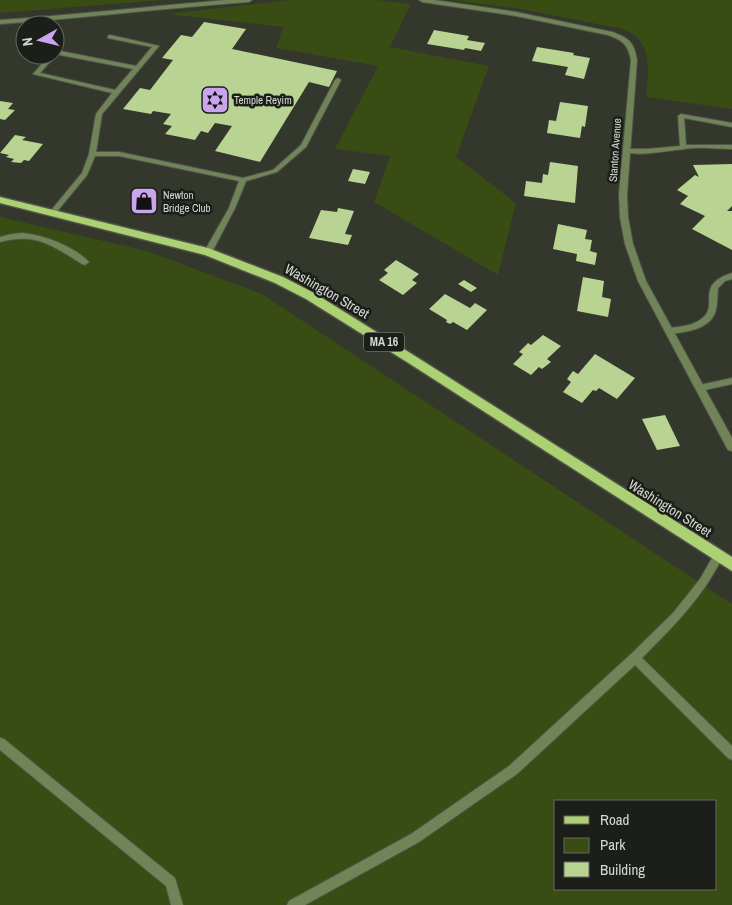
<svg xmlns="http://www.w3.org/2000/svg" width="732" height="905" font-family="'Archivo Narrow',sans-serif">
<rect width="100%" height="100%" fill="#33372c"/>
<g fill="#384c14" fill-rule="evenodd">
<polygon points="0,0 164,0 0,13"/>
<polygon points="288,0 377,0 411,4 390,47 489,66 456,157 516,203 498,275 374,202 390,156 335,149 378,66 276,48 283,27 167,14"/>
<path d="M452,0H732V109L646,97C648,70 654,41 623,29L520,9Z"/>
<path d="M0,217L147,251L262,294L732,604V905H0ZM556,801H716V889H556Z"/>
</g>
<g fill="#b8d392">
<polygon points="204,22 246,29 232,49 337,71 329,87 309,82 260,162 215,151 232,126 215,123 208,133 201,131 195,140 165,134 172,126 163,124 171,114 153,111 151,114 123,109 140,88 150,90 173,60 162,58 181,35 192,37"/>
<polygon points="434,30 469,36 467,40 485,43 481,51 465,48 464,50 427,44"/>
<polygon points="537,47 574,53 573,55 590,58 584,79 565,75 568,67 532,61"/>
<polygon points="0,101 13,103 8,109 15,110 5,120 0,119"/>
<polygon points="560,102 588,106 585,127 582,126 580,138 547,133 549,120 556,121"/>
<polygon points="15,135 26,137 22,140 43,144 29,161 24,160 21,163 11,162 14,159 6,157 9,155 0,153"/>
<polygon points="550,162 578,166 575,203 524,196 526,181 542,183 543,174 548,175"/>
<polygon points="732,164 732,206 727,211 732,211 732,250 692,229 705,216 680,204 688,196 677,190 695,175 699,177 693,165"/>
<polygon points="353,169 370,172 365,184 348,181"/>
<polygon points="338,208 354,211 345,234 352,235 348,245 309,238 321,210 337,212"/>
<polygon points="558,224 587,230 585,239 592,240 590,251 597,253 595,265 576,261 577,254 553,249"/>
<polygon points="396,260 419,274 412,280 417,283 403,295 379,280 388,273 384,270"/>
<polygon points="583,277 604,281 602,297 611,299 608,317 577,311"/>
<polygon points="464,280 477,288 471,292 458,284"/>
<polygon points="445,294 470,308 475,303 487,310 467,330 453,322 450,324 446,322 447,320 429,309"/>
<polygon points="543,335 561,346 547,359 551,362 542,369 539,367 531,375 513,364 523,354 519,352 528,343 531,345"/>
<polygon points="595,354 635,378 617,399 599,388 596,391 593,390 582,403 563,392 571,382 567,379 573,371 578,374"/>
<polygon points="665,415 680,446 657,450 642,419"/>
</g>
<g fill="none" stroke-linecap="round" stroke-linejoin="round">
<g stroke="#50544a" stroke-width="2">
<g id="lane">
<polygon points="110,35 159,46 102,114 96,152 119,152 243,178 273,170 301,145 335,80 338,78 341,80 306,147 277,172 246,181 235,208 211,254 205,254 204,252 229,208 239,181 119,156 95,156 87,175 54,215 50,215 49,213 82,173 89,154 96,114 112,93 33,74 50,55 55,55 55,54 55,56 40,73 115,90 133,69 55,54 55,50 136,66 152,47 108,38 108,36"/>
<path d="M681,114L732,123V127L684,118L686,145H732V149C719,149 706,147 693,148C679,149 634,158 624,151L627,149H647L680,146L678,116Z"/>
<path d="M23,233C44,235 75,247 89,262L85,265L82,264C53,246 36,232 0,242V237L12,234Z"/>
<path d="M732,273V279L725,281L718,288C717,296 718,305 715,313C708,330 685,332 669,334L666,333L665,331L666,329C678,326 690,327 700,320C722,306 692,286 732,273Z"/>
<polygon points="732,378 732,384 700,391 696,388 700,385"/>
<path d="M718,552L721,553L723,556C704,596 673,627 642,658L732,746V760L728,758L635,665L517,774L419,842L305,905H287L289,901L411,834L509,766L631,654L673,613L700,579L715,553Z"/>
<polygon points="0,738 4,739 175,878 183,905 171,905 166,886 0,750"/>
</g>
</g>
<g stroke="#50544a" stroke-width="2">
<g id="street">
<path d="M226,0H252L249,2C166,8 83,18 0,24V20C76,15 151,6 226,0Z"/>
<path d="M419,0H434L516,12L612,32C629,38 634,42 637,60L627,194L628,217L633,244L646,281L732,438V451L728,450L638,281L625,244L620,217L619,194L631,60C628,45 623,40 608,35L516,16L422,2Z"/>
</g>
</g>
<g stroke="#50544a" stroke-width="3">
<polygon id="primary" points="0,197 208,248 283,277 314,293 415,356 732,557 732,571 407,362 306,299 275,283 205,255 0,203"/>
</g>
<use href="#lane" fill="#718457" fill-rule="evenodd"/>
<use href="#street" fill="#718457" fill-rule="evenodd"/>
<use href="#primary" fill="#acd172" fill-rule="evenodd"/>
</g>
<defs>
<g id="synagogue-square" transform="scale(1.4375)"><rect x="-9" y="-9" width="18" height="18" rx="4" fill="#c9a5ee" stroke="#1c1e19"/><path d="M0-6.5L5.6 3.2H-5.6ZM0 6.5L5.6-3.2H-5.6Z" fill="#111"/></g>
<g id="shop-square" transform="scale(1.4375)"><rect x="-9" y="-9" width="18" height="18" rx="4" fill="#c9a5ee" stroke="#1c1e19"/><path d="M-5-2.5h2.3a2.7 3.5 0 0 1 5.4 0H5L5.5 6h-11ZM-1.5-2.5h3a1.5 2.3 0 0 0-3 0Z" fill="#111"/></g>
</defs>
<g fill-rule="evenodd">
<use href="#synagogue-square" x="215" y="100"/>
<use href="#shop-square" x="144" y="201"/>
</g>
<g text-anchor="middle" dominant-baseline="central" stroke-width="5" stroke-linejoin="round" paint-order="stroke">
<g font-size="11" fill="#d5d8d1" stroke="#1c1e19" text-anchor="start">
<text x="234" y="100">Temple Reyim</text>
<text x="163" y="195">Newton<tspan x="163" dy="13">Bridge Club</tspan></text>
</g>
<g font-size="11" fill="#d5d8d1" stroke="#1c1e19">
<text transform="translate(615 150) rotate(-86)">Stanton Avenue</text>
</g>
<rect fill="#1c1e19" stroke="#9ea09a" stroke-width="1" x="364" y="332.5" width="40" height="19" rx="4"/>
<g font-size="12" font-weight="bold" fill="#d5d8d1">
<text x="384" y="342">MA 16</text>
</g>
<g font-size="14" fill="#d5d8d1" stroke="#1c1e19">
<text transform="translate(327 291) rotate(30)">Washington Street</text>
<text transform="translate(670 508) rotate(32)">Washington Street</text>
</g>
</g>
<rect x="554" y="800" width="162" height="90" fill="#1c1e19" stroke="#666863"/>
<rect x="564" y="816" width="25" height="8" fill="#acd172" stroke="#666863"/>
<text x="600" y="825" font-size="15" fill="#d5d8d1">Road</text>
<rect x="564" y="838" width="25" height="15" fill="#384c14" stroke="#666863"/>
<text x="600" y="850" font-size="15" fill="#d5d8d1">Park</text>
<rect x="564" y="862" width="25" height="15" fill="#b8d392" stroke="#666863"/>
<text x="600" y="875" font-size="15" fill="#d5d8d1">Building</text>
<g transform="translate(40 40) rotate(262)"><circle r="24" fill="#1c1e19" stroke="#666863"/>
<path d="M0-4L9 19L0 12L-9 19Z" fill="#c9a5ee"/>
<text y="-8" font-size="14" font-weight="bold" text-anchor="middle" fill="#d5d8d1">N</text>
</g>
</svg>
